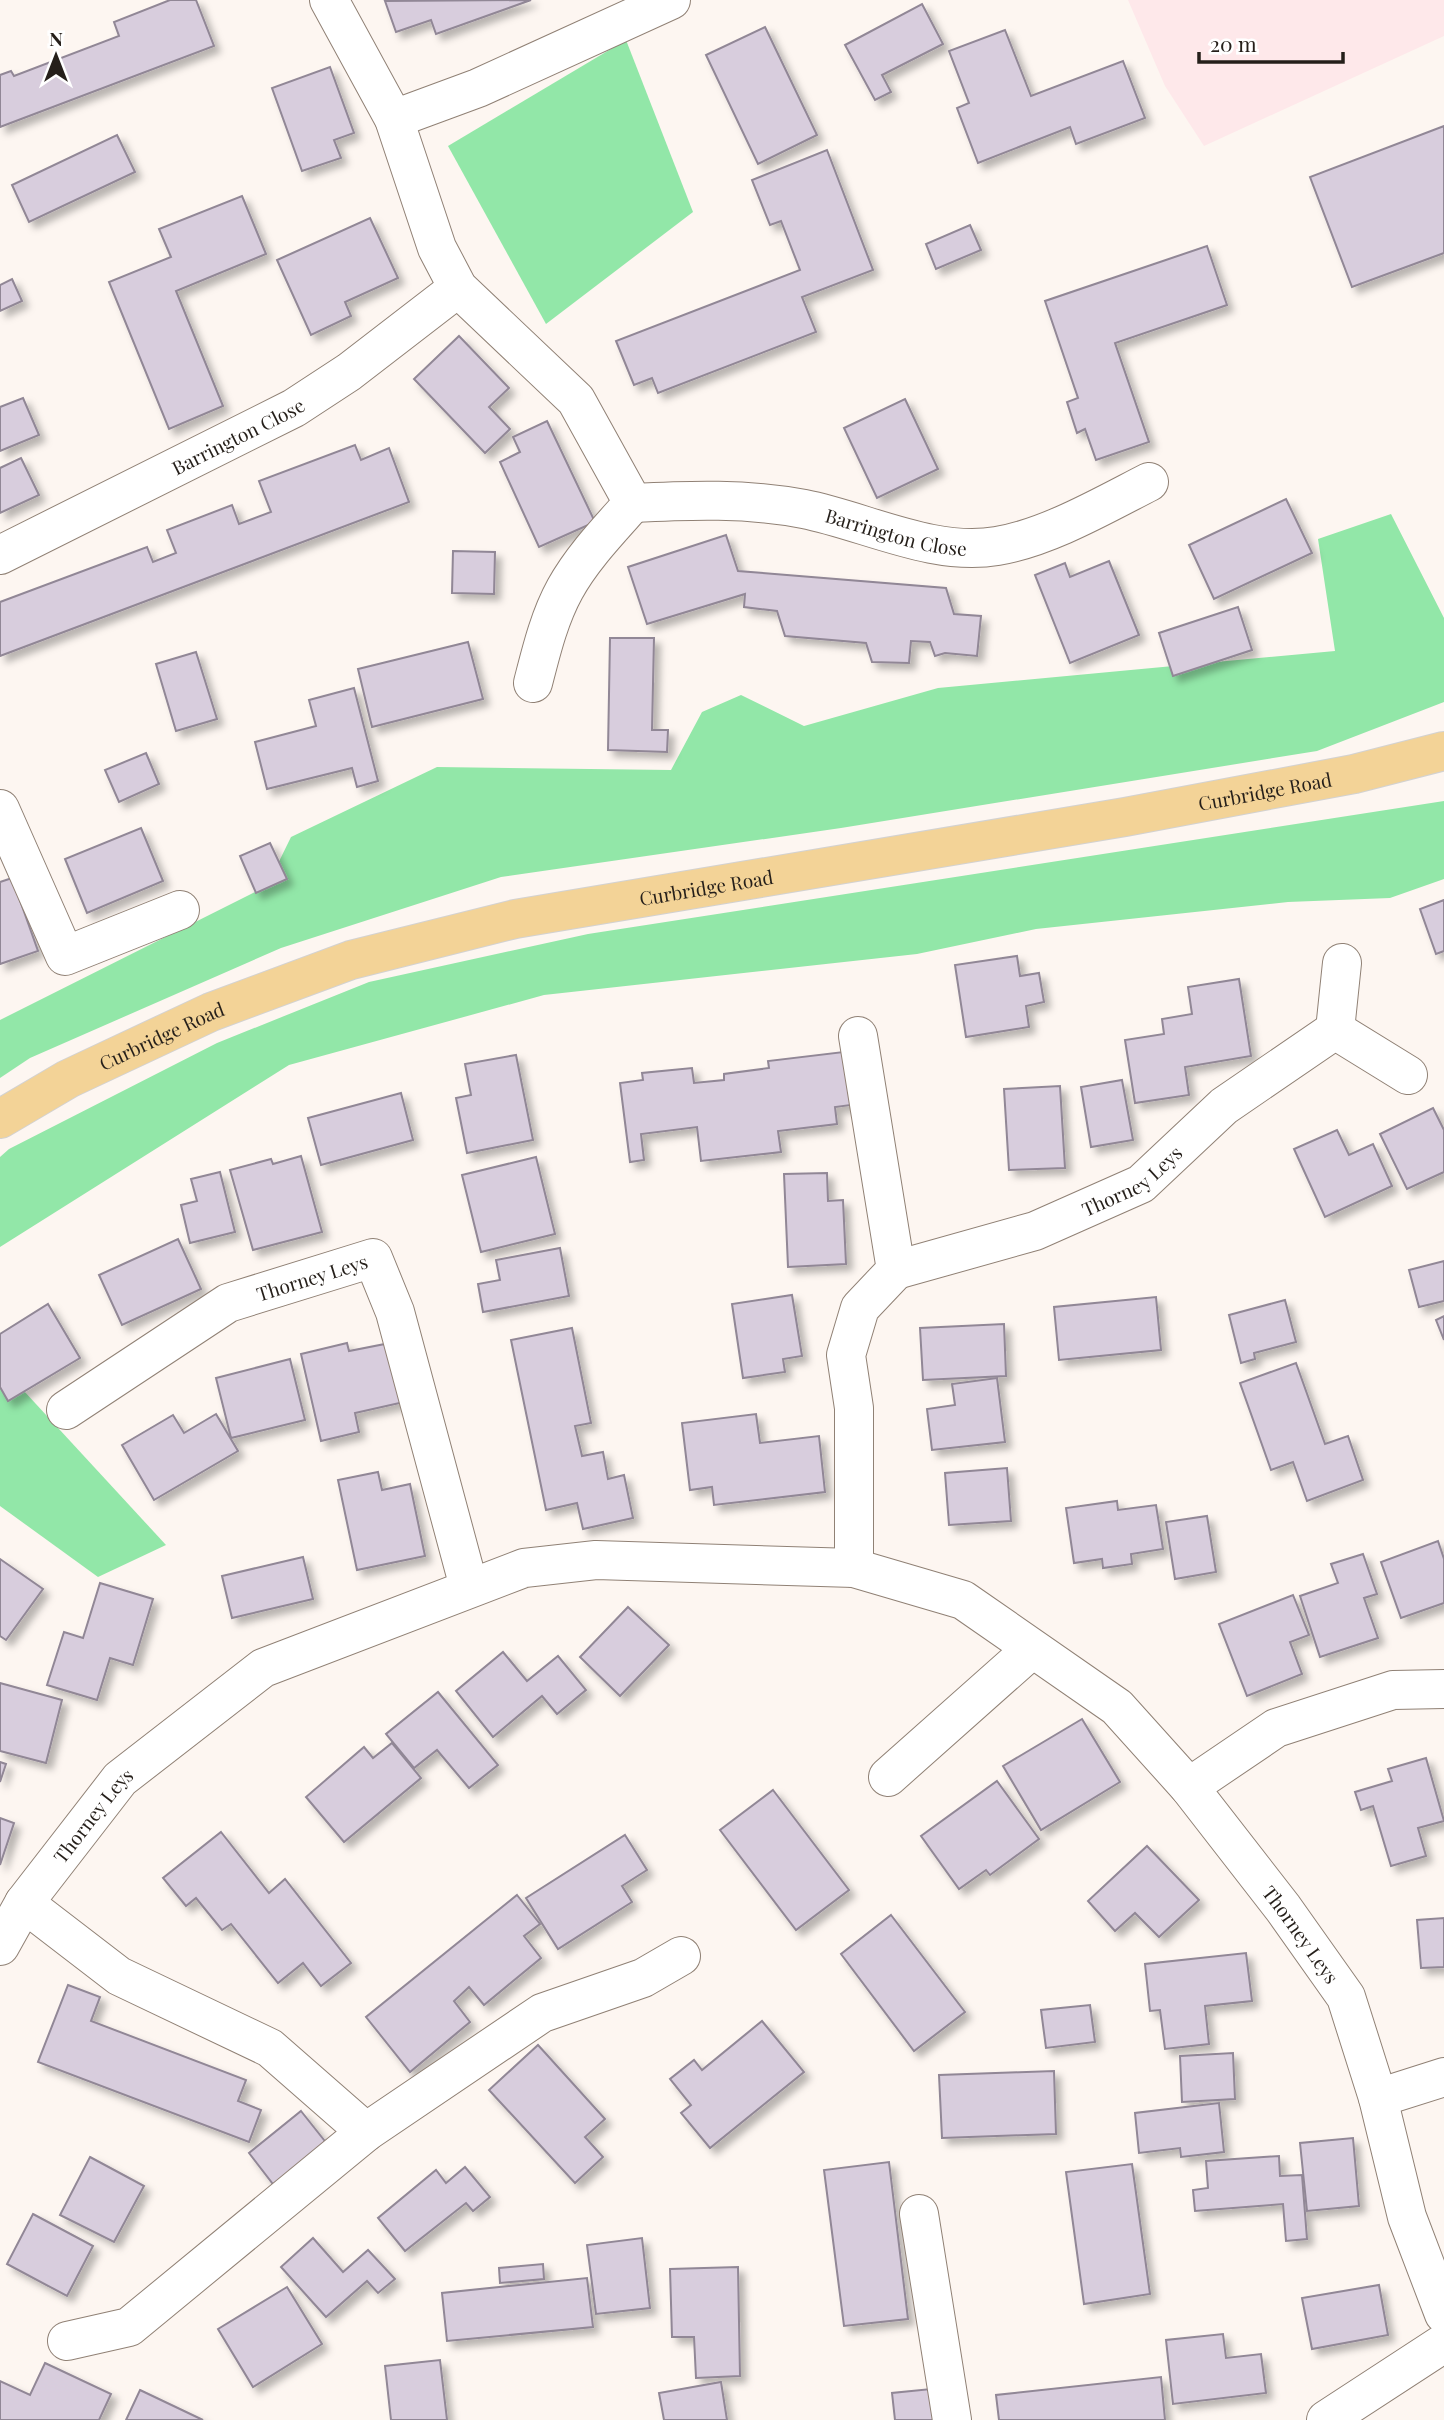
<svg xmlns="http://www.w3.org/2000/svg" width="1444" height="2420" font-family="'Playfair Display',serif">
<defs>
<filter id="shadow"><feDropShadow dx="6" dy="6" stdDeviation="3.5" flood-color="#0004"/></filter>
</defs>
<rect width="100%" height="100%" fill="#fdf6f1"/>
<polygon fill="#fee8ea" points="1128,0 1444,0 1444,36 1204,146 1165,86"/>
<g fill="#92e7a8">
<polygon points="626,40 693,212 546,324 448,146"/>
<polygon points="1391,514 1444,618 1444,702 1317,751 841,828 501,877 281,948 30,1058 0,1078 0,1020 267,886 291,837 437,767 671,770 702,712 741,695 804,726 938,688 1335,651 1318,539"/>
<polygon points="1444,801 1444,879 1390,898 1288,902 1036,929 917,954 544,995 289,1065 0,1247 0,1157 9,1149 217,1043 369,982 588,934"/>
<polygon points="0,1365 166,1545 98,1577 0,1506"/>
</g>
<g fill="#d8cddd" stroke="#918796" stroke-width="2" filter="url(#shadow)">
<polygon points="170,0 196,0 214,46 0,127 0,75 11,71 14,76 119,36 114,22"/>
<polygon points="531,0 436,34 431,20 396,32 385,1"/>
<polygon points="922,4 943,44 882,75 891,92 875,100 845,45"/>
<polygon points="765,27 817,135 758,164 706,55"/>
<polygon points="1005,30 1031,96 1123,61 1145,118 1076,144 1070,127 978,163 957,108 969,103 949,51"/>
<polygon points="330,67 354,133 334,140 341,158 302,171 272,88"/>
<polygon points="1444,126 1444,253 1352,287 1310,177"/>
<polygon points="117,135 135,172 29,222 12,185"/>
<polygon points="827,150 873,270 802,297 816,332 658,393 652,378 634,385 616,341 800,270 781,221 770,225 752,180"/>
<polygon points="242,196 266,254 176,291 223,406 169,429 109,282 171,257 159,229"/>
<polygon points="370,218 398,278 345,302 351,316 311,335 277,260"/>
<polygon points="970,225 981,250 936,269 926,244"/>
<polygon points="1207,246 1227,305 1115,343 1149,442 1096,460 1085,429 1077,433 1067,402 1078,398 1045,301"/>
<polygon points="12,279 22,301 0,311 0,285"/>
<polygon points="459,336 509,388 489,407 510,429 485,453 414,379"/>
<polygon points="23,398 39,435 0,451 0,407"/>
<polygon points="905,399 938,469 877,498 844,428"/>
<polygon points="547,421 595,522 539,547 500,462 520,452 513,437"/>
<polygon points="355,445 361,460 389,448 409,502 0,656 0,602 147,547 153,562 176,553 167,530 232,505 239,524 271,512 259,481"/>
<polygon points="21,458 39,495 0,513 0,468"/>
<polygon points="1286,499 1312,553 1214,599 1189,545"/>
<polygon points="726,535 738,571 946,588 954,614 981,616 977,656 945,653 935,656 930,642 911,641 909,663 872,662 866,643 785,636 777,611 744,607 745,594 647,624 628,567"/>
<polygon points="453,551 495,552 494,594 452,593"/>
<polygon points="1109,561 1139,635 1070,663 1035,575 1065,563 1070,577"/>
<polygon points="1238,607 1252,650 1173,676 1159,633"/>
<polygon points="610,638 654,638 652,730 668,730 667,752 608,750"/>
<polygon points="468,642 483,699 372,727 358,669"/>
<polygon points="196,652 217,719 176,731 156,664"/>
<polygon points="354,688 378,781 357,787 352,768 267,789 255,742 316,726 309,700"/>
<polygon points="146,753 159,784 119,802 105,770"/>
<polygon points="141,828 163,881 87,913 65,859"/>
<polygon points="270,843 287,879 256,893 240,856"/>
<polygon points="12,878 38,951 0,964 0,882"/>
<polygon points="1444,900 1444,951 1436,954 1420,909"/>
<polygon points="1017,956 1020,976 1039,973 1044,1002 1026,1006 1029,1027 966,1037 955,965"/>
<polygon points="1239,979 1251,1056 1185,1067 1189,1095 1135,1103 1125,1040 1164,1034 1162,1019 1192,1014 1188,987"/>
<polygon points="860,1050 866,1103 835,1107 837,1124 778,1131 781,1152 701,1161 697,1127 641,1134 644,1160 630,1162 620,1083 643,1080 642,1073 692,1068 694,1083 724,1080 724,1074 769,1068 768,1061"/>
<polygon points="516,1055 533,1140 467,1153 456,1098 471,1095 465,1064"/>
<polygon points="1122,1080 1133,1140 1091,1147 1081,1087"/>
<polygon points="1060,1086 1065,1168 1009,1170 1004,1089"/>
<polygon points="401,1093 413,1140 321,1165 308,1118"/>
<polygon points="1433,1108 1444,1130 1444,1172 1407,1189 1380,1134"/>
<polygon points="1337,1130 1349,1155 1373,1144 1392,1186 1325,1217 1294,1149"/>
<polygon points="301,1156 322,1232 253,1250 230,1170 271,1159 273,1164"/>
<polygon points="536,1157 555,1234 481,1252 462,1175"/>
<polygon points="220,1172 235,1232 190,1243 181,1205 197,1201 191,1179"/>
<polygon points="827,1173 828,1201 843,1200 846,1264 788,1267 784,1174"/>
<polygon points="178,1239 201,1289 122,1325 99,1275"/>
<polygon points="560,1248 569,1296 483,1312 478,1284 500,1280 496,1260"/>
<polygon points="1444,1261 1444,1301 1419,1307 1409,1270"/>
<polygon points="792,1295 802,1356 783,1359 785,1372 743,1378 732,1304"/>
<polygon points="1156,1297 1161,1350 1059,1360 1054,1307"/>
<polygon points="1285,1300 1296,1342 1254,1353 1255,1359 1241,1363 1229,1315"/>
<polygon points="48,1304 80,1358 8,1401 0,1387 0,1334"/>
<polygon points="1444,1316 1444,1340 1436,1320"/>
<polygon points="1004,1324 1006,1376 923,1380 920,1328"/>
<polygon points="572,1328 591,1423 575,1426 582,1456 603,1452 608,1479 624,1475 633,1518 583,1529 577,1503 546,1510 511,1340"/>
<polygon points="347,1343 349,1351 390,1343 404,1402 355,1413 359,1432 321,1441 301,1354"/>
<polygon points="290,1359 305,1420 231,1438 216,1378"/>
<polygon points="1296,1363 1325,1444 1348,1436 1363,1480 1307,1501 1293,1462 1271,1470 1240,1383"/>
<polygon points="997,1378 1005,1442 932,1450 927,1409 955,1405 952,1384"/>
<polygon points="216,1414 238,1451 154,1500 122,1445 173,1415 184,1433"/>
<polygon points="756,1414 760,1443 819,1436 825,1492 714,1505 712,1487 690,1490 682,1423"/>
<polygon points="1007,1468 1011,1521 949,1525 945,1473"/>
<polygon points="378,1472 382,1490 410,1484 425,1556 357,1570 338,1480"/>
<polygon points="1117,1501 1118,1510 1156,1505 1163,1549 1131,1554 1132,1564 1103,1568 1102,1559 1074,1563 1066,1508"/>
<polygon points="1207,1516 1216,1572 1175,1579 1166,1522"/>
<polygon points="1438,1541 1444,1559 1444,1603 1401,1618 1381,1562"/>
<polygon points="1363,1554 1377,1594 1364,1598 1378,1638 1320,1657 1300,1596 1338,1583 1331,1564"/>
<polygon points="303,1557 313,1599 232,1618 222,1576"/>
<polygon points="0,1559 43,1589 6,1640 0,1636"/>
<polygon points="100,1583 153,1599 133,1665 110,1658 97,1700 47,1685 64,1632 83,1638"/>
<polygon points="1293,1595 1309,1635 1290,1642 1302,1674 1247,1696 1219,1624"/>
<polygon points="628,1607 669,1645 620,1696 580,1657"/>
<polygon points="503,1652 527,1681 558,1656 586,1690 557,1714 542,1696 493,1737 456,1691"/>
<polygon points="0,1683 62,1700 46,1763 0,1751"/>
<polygon points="438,1692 498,1765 469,1788 437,1750 414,1768 386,1734"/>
<polygon points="1082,1719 1120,1782 1041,1830 1003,1766"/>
<polygon points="392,1743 421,1778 344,1842 306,1797 364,1747 373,1758"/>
<polygon points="1426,1758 1444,1821 1418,1828 1426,1856 1391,1866 1373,1806 1361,1810 1355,1792 1392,1781 1388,1769"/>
<polygon points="0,1762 6,1764 0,1782"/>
<polygon points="997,1781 1039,1839 990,1875 986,1870 959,1889 921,1836"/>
<polygon points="773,1790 849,1890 796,1930 720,1830"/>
<polygon points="0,1818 14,1823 0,1865"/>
<polygon points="221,1832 269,1893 285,1879 351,1963 321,1986 303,1963 278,1983 231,1924 222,1930 196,1898 186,1906 163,1878"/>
<polygon points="625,1835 647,1870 622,1886 632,1902 558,1949 526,1898"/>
<polygon points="1147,1846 1199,1900 1159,1937 1135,1913 1115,1931 1088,1901"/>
<polygon points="517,1895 540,1924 524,1936 541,1958 484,2005 469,1987 454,2001 470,2022 410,2072 366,2017"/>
<polygon points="891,1915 965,2012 914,2051 841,1954"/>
<polygon points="1444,1918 1444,1967 1421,1968 1417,1920"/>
<polygon points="1246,1953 1252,2001 1205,2006 1209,2044 1165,2049 1160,2010 1150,2011 1145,1964"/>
<polygon points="68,1985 100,1997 91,2021 246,2080 238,2101 261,2110 249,2142 38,2062"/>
<polygon points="1090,2005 1095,2042 1046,2048 1041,2010"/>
<polygon points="762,2021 804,2072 710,2148 681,2113 691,2105 670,2079 694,2060 702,2070"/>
<polygon points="538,2045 605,2119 585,2137 603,2157 575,2183 489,2090"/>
<polygon points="1233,2053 1235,2099 1182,2102 1180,2056"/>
<polygon points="1054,2071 1056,2134 942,2138 939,2075"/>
<polygon points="1219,2103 1224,2152 1181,2157 1180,2148 1139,2153 1135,2113"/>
<polygon points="301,2111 328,2145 276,2188 249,2153"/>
<polygon points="1353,2138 1359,2206 1307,2211 1300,2143"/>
<polygon points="1279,2156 1280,2176 1302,2175 1307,2239 1286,2241 1283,2204 1195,2211 1193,2190 1208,2188 1206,2161"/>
<polygon points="90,2157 144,2186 114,2242 60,2215"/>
<polygon points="889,2162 908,2319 844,2326 824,2170"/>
<polygon points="1132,2164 1150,2294 1084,2304 1066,2172"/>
<polygon points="465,2167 490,2197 473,2211 466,2203 405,2251 378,2218 436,2170 446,2183"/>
<polygon points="33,2214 93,2246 67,2296 7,2264"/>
<polygon points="313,2238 343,2272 368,2250 395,2279 378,2293 367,2281 326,2317 281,2267"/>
<polygon points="642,2238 650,2308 596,2314 587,2245"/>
<polygon points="543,2264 544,2279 500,2283 499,2268"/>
<polygon points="738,2267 740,2376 696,2378 694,2337 672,2337 670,2269"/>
<polygon points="587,2278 593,2327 447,2341 442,2293"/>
<polygon points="1379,2285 1388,2335 1312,2349 1302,2298"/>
<polygon points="287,2287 322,2344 253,2387 218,2329"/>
<polygon points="1223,2334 1226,2358 1261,2354 1266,2393 1173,2404 1166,2340"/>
<polygon points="440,2360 447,2420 391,2420 385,2366"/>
<polygon points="45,2363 111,2394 99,2420 0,2420 0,2381 30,2395"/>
<polygon points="1161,2377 1165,2420 999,2420 996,2395"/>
<polygon points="721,2382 727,2420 664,2420 659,2393"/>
<polygon points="931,2389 935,2420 895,2420 892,2393"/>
<polygon points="140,2390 203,2420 126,2420"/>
</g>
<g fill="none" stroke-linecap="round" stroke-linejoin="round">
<g stroke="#908175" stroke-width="40">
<g id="street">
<path id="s1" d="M329,0L394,119L437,248L458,288L576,400L633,503C690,500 747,498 804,509C865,521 933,557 997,546C1047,538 1104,505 1149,482"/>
<polyline points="394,119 478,88 671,0"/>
<path id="s2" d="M0,555L294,408L349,372L458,288"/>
<path d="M533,683C541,652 549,618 565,589C582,558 609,530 633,503"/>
<polyline points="0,809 65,956 180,910"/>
<polyline points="1335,1030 1342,963"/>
<path id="s3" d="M896,1270L1035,1231L1141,1184L1224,1106L1335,1030L1408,1075"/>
<path id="s4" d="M66,1410L228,1303L373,1258L395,1312L469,1587"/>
<polyline points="854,1568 854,1408 846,1355 860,1308 896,1270 858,1036"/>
<polyline points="888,1777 1032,1649"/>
<polyline points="1189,1787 1276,1728 1393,1690 1444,1689"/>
<polyline points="24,1903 119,1976 270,2048 366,2132"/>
<path id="s5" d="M0,1946L24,1903L120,1779L263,1668L524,1568L596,1560L854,1568L963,1600L1117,1707L1189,1787L1283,1908L1346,1997L1378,2098L1407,2217L1444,2314"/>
<polyline points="1378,2098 1444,2077"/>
<polyline points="919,2214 952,2420"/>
<polyline points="67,2341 129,2327 366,2132 542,2013 643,1978 681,1956"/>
<polyline points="1326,2420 1444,2343"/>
</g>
</g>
<g stroke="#d3d2d1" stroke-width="40">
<g id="primary">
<path id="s6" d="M0,1119L68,1079L211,1012L351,960L515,919L1125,817L1354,774L1444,751"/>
</g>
</g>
<use href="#street" stroke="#fff" stroke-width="38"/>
<use href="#primary" stroke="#f3d397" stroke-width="38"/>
</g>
<g text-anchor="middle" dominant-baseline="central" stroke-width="5" stroke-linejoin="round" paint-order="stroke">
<g font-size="19" fill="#251f1a" stroke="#fff">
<text stroke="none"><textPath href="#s2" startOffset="266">Barrington Close</textPath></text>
<text stroke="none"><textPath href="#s1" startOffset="864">Barrington Close</textPath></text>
<text stroke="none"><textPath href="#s6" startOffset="1316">Curbridge Road</textPath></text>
<text stroke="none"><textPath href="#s6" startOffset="749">Curbridge Road</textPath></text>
<text stroke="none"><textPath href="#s6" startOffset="182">Curbridge Road</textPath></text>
<text stroke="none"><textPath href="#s3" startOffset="254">Thorney Leys</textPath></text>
<text stroke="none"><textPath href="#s4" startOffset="282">Thorney Leys</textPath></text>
<text stroke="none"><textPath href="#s5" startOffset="161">Thorney Leys</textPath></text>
<text stroke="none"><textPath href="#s5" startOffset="1591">Thorney Leys</textPath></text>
</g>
</g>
<g transform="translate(56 56)" stroke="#ffffff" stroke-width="5" paint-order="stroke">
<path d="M0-5L12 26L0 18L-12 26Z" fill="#251f1a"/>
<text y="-10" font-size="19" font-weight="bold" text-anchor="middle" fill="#251f1a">N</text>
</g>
<path d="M1199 52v10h144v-10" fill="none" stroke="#251f1a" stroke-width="3.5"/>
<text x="1210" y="52" font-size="21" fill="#251f1a" stroke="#ffffff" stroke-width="5" paint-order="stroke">20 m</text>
</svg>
